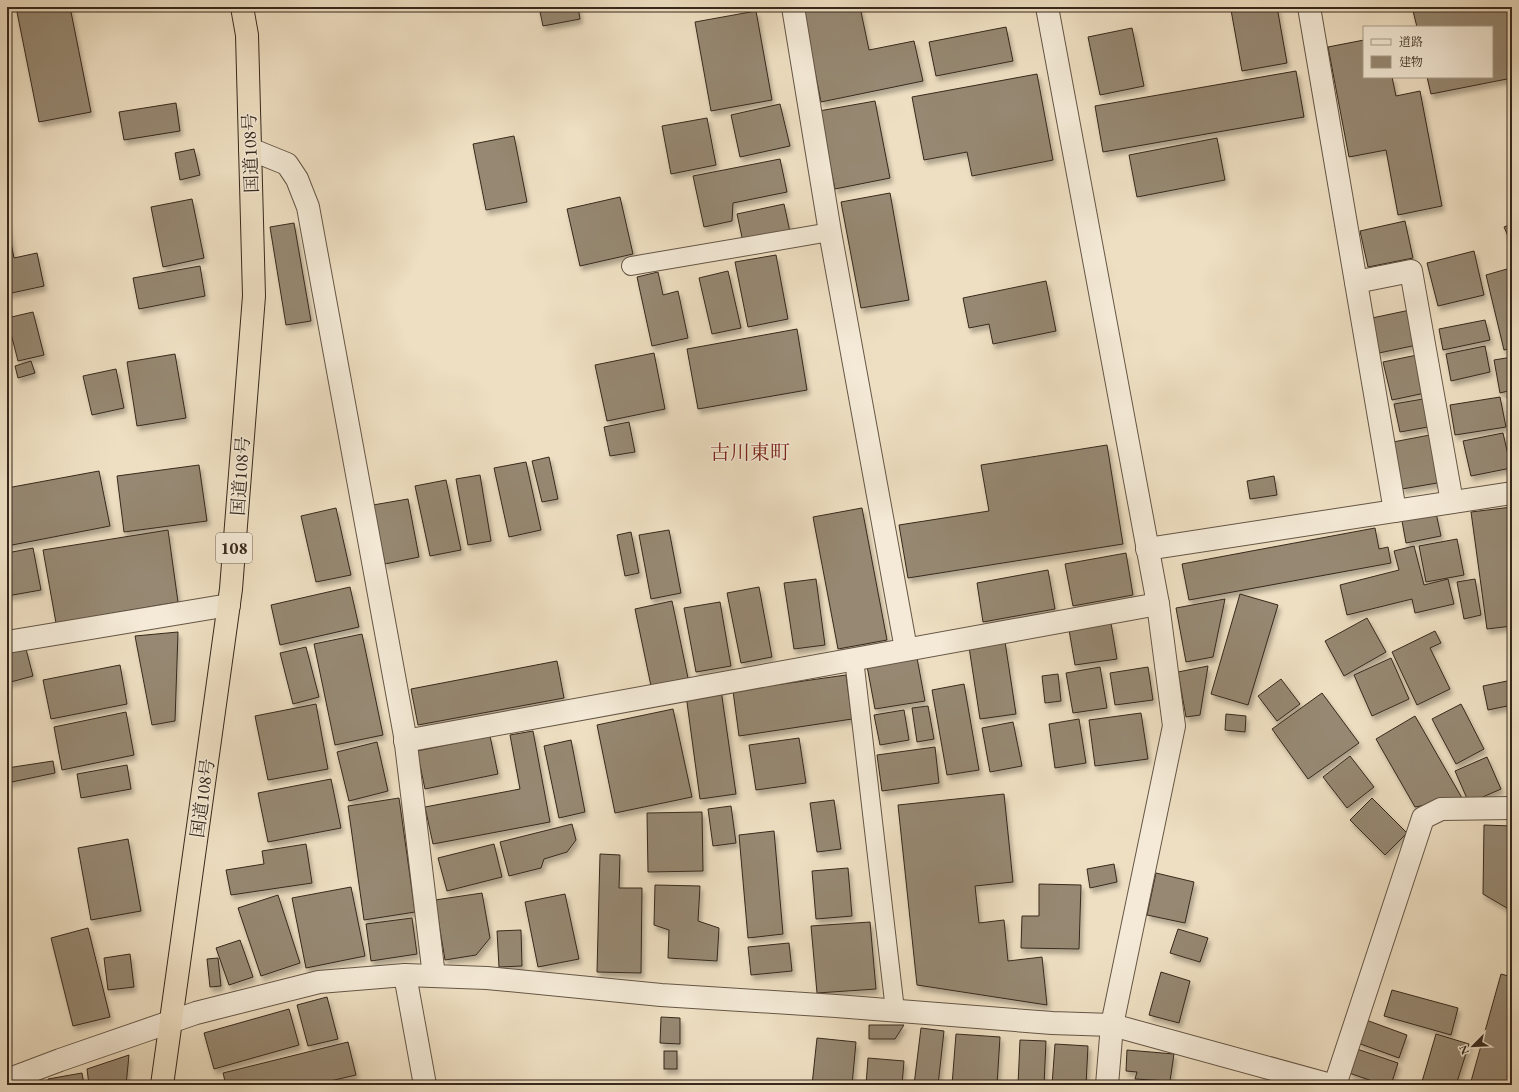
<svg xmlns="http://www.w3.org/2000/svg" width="1519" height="1092" font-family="'EB Garamond','Noto Serif JP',serif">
<defs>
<filter id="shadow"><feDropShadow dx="2.5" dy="4.5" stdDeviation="2" flood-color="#0004"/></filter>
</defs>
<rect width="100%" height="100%" fill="#eedfc2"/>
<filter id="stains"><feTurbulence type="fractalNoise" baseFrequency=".005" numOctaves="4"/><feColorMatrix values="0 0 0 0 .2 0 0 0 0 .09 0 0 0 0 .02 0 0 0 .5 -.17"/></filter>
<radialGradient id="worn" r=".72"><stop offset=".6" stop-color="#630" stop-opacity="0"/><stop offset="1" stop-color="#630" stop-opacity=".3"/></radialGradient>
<g fill="#968872" stroke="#37291c" filter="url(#shadow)">
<polygon points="16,7 70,7 91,112 39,122"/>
<polygon points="539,7 578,7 580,19 543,26"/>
<polygon points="802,7 860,7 869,50 914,41 923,81 821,102"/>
<polygon points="1249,7 1277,7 1287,63 1242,71 1231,10"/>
<polygon points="1431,7 1512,7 1512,78 1431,94 1427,77 1492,77 1492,27 1417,27 1413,11"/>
<polygon points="756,11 772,100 711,111 695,22"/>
<polygon points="1006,27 1013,61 936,76 929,42"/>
<polygon points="1132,28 1144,86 1100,95 1088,37"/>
<polygon points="1364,40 1364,77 1392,77 1396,96 1420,91 1442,206 1398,215 1386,150 1349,157 1328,47"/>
<polygon points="1296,71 1304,117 1103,152 1095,106"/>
<polygon points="1037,74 1053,160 972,176 967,152 924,160 912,97"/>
<polygon points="875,101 890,178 835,189 819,111"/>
<polygon points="176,103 180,131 124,140 119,112"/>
<polygon points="780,104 790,146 740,157 731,115"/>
<polygon points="707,118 716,165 671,174 662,126"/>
<polygon points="514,136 527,202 486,210 473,144"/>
<polygon points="1217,138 1225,180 1137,197 1129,155"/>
<polygon points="194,149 200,175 180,180 175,153"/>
<polygon points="780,159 787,192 733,203 732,221 704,227 693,176"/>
<polygon points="890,193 909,300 861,308 841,202"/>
<polygon points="620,197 633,254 580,266 567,209"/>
<polygon points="192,199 204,258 163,267 151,207"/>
<polygon points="784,204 790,232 743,242 737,214"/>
<polygon points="1405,221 1413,258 1368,267 1360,231"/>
<polygon points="7,222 14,258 37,253 44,286 7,294"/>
<polygon points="294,223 311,321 286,325 270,227"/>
<polygon points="1512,224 1512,245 1504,227"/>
<polygon points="1474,251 1484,295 1438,306 1427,263"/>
<polygon points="776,255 788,319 748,327 735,262"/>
<polygon points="200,266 205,296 139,309 133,278"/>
<polygon points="1507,269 1512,272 1512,348 1504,350 1486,275"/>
<polygon points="728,271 741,328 712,334 699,278"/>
<polygon points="658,272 663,295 678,291 688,338 652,346 637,277"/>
<polygon points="1046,281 1056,331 993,344 989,324 969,328 963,298"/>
<polygon points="1410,310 1417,345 1379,353 1372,318"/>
<polygon points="33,312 44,355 18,361 7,318"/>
<polygon points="1485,320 1490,340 1443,350 1439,329"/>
<polygon points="797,329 807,390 698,409 687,349"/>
<polygon points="1485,346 1490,372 1451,381 1446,354"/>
<polygon points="654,353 665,409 607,421 595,365"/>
<polygon points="175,354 186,418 137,426 127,362"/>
<polygon points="1417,355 1425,393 1392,400 1383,362"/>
<polygon points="1512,357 1512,390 1500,393 1494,360"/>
<polygon points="31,361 35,373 18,378 15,366"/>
<polygon points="116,369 124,408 92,415 83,376"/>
<polygon points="1512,395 1512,424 1507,396"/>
<polygon points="1500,397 1506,427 1455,435 1450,405"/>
<polygon points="1423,399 1428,427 1400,432 1394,404"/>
<polygon points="629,422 635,452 610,456 604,427"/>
<polygon points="1503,433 1511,468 1471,476 1463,441"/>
<polygon points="1435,434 1443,482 1402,489 1393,442"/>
<polygon points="1107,445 1123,544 908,578 899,525 989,511 981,465"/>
<polygon points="549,457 558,499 542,502 532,461"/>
<polygon points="526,462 541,530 509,537 494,468"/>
<polygon points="199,465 207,521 124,532 117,476"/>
<polygon points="99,471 110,526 7,546 7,488"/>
<polygon points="480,475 491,541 468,545 456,479"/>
<polygon points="1274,476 1277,495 1250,499 1247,481"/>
<polygon points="446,480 461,550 430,556 415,486"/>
<polygon points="408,499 419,557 385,564 373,505"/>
<polygon points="1512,507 1512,626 1487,629 1471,512"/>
<polygon points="336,508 351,575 316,582 301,516"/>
<polygon points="862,508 887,640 838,649 813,517"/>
<polygon points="1436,513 1441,536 1406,543 1402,521"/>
<polygon points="1375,528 1379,549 1388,547 1391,563 1189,600 1182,564"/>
<polygon points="168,530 178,602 56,623 43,550"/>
<polygon points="669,530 681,593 651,599 639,535"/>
<polygon points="631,532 639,573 625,576 617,535"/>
<polygon points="1457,539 1464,575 1426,582 1419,546"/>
<polygon points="1414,546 1424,585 1448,579 1454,604 1415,613 1412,599 1347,615 1340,585 1399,570 1394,551"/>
<polygon points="33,548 41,590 7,596 7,553"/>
<polygon points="1126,553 1133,595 1073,606 1065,564"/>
<polygon points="1048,570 1055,609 983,622 977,583"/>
<polygon points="816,579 825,645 794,649 784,583"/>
<polygon points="1475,579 1481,615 1464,619 1457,582"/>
<polygon points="350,587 359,627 280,645 271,605"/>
<polygon points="759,587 772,657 741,663 727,593"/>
<polygon points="1240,594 1278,605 1248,705 1211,694"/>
<polygon points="1225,599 1213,657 1186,662 1176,608"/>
<polygon points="672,601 688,678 651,686 635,609"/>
<polygon points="720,602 731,666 696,672 684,608"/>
<polygon points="1367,618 1386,652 1344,676 1325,641"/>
<polygon points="1111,623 1117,659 1075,665 1069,630"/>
<polygon points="1435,631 1441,643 1430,648 1450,689 1417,705 1392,652"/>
<polygon points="178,632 175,721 152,725 135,636"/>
<polygon points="362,634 383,735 335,745 314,644"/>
<polygon points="1005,642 1016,714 980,719 969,647"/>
<polygon points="306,647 319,697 293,704 280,653"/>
<polygon points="26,649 33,676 7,683 7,653"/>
<polygon points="917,658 925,701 875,709 867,666"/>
<polygon points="1391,658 1409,699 1372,716 1354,675"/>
<polygon points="557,661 564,698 418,725 411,689"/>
<polygon points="120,665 127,704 51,719 43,680"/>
<polygon points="1208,666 1200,715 1186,717 1178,672"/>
<polygon points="1100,667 1107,708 1073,713 1066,673"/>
<polygon points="1148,667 1153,700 1115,705 1110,673"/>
<polygon points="1058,674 1061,701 1045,703 1042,676"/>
<polygon points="846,675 852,719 739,736 733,691"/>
<polygon points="1281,679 1300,704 1277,721 1258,696"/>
<polygon points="1512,680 1512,705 1488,710 1483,686"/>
<polygon points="964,684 979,770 947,775 932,690"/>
<polygon points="721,690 736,794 700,799 686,695"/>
<polygon points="1322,693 1359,743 1308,779 1272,729"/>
<polygon points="316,704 328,769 268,780 255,716"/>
<polygon points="1461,704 1484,749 1456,764 1432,719"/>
<polygon points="928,706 934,739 917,742 912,708"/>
<polygon points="673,709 692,797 615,813 597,725"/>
<polygon points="904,710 909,740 880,745 874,715"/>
<polygon points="126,712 134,755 62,770 54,727"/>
<polygon points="1141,713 1148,759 1095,766 1089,720"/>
<polygon points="1226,714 1246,716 1245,732 1225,730"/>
<polygon points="1415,716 1462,798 1415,807 1376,739"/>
<polygon points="1079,719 1086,763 1055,768 1049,724"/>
<polygon points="1013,722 1022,766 990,772 982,728"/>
<polygon points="533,731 550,822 433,844 425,807 520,789 510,735"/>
<polygon points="490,736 498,774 425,789 417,751"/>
<polygon points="799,738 806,783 756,790 749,745"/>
<polygon points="571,740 585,812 559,818 544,746"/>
<polygon points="377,742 388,791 349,801 337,752"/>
<polygon points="935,747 939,783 882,791 877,755"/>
<polygon points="1350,756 1374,787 1347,808 1323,777"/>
<polygon points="1487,757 1501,789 1469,803 1455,771"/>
<polygon points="53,761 55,773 7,783 7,768"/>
<polygon points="127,765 131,789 81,798 77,774"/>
<polygon points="331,779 341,828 268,842 258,793"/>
<polygon points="1004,794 1013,882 975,886 979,923 1004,920 1008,961 1042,957 1047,1005 917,985 898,805"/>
<polygon points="399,798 415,912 364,920 348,806"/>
<polygon points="1372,798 1407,833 1385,855 1350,820"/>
<polygon points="834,800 841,849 817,852 810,803"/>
<polygon points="731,806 736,843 713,846 708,809"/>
<polygon points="702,812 703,871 648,872 647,813"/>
<polygon points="572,824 576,840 567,852 544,859 541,868 509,876 500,842"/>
<polygon points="1484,825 1512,826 1512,911 1483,894"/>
<polygon points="774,831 783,934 748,938 739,835"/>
<polygon points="128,839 141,911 91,920 78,848"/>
<polygon points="306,844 312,883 231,895 226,870 264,864 262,851"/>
<polygon points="494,844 502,877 447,891 438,858"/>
<polygon points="600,854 620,855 619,888 642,888 641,973 597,972"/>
<polygon points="1114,864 1117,882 1090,888 1087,869"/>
<polygon points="848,868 852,916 816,919 812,871"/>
<polygon points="1156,873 1194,882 1185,923 1147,915"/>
<polygon points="1039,884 1081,885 1079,949 1021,948 1022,916 1039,916"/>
<polygon points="655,885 700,886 698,921 719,928 717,961 668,958 669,930 654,925"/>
<polygon points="351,887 365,956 306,968 292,898"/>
<polygon points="482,893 490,938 476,955 445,960 435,900"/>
<polygon points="565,894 579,959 538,967 525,902"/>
<polygon points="278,895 300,963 261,976 238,908"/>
<polygon points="412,918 417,954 371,961 366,924"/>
<polygon points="870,922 876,989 817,993 811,926"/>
<polygon points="88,928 110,1017 73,1026 51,938"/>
<polygon points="1178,929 1208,938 1200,962 1170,953"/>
<polygon points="521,930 522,966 499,967 497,931"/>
<polygon points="240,940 253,977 229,985 216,948"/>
<polygon points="789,943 792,971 751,975 748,947"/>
<polygon points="130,954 134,987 108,990 104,958"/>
<polygon points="218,958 221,986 210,987 207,959"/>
<polygon points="1161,972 1190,981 1179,1023 1149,1015"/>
<polygon points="1501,974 1512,977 1512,1085 1470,1085"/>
<polygon points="1392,990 1458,1008 1451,1035 1384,1016"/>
<polygon points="327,997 338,1039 308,1046 297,1005"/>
<polygon points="289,1009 299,1045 214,1069 204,1033"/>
<polygon points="661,1017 680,1018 680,1044 660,1043"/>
<polygon points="1366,1020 1407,1035 1399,1058 1358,1043"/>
<polygon points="869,1025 904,1025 895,1039 869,1039"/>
<polygon points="921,1028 944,1031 938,1085 914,1085"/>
<polygon points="956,1034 1000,1037 997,1085 952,1085"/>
<polygon points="1436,1034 1469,1044 1456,1085 1421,1085"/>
<polygon points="817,1038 856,1042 852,1085 812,1085"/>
<polygon points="1020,1040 1046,1041 1044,1085 1018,1085"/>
<polygon points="348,1042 356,1075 313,1085 226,1085 223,1073"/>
<polygon points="1055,1044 1088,1046 1086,1085 1052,1085"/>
<polygon points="1357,1049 1398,1063 1391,1085 1384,1085 1349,1073"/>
<polygon points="1127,1050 1174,1054 1170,1081 1135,1079 1137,1072 1126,1071"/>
<rect x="664" y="1051" width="13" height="18"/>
<polygon points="129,1055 126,1085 89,1085 87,1069"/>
<polygon points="868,1058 904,1061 902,1085 866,1085"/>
<polygon points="82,1073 84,1085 49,1085 48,1079"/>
</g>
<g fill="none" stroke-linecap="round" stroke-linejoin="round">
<g stroke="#655646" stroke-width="20">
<g id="lane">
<polyline points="631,266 830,232"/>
<polyline points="854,659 895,1010"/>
</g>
</g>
<g stroke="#655646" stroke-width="24">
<g id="street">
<polyline points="793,7 830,232 906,649"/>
<polyline points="1047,7 1158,604 1174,726 1112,1025 1107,1085"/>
<polyline points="1309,7 1395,511"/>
<polyline points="250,149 287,164 297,179 308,207 405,736 434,976"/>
<polyline points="1356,282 1411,271 1452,502"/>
<polyline points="1147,549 1512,493"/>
<polyline points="7,642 229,605"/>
<polyline points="405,741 1158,604"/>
<polyline points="405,975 425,1085"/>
<polyline points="7,1080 60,1060 196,1013 319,982 405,975 487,978 661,995 836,1006 1052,1023 1112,1025 1331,1085"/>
<polyline points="1335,1085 1423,818 1441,809 1512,808"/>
</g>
</g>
<g stroke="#37291c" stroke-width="24">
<polyline id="highway" points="162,1085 231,589 254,296 247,35 242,7"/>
</g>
<use href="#lane" stroke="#f4ead7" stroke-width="18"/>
<use href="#street" stroke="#f4ead7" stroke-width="22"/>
<use href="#highway" stroke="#eedfc2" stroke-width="22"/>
</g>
<g text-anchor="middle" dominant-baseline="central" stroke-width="3" stroke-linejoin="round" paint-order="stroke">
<rect fill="#f4ead7" stroke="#706354" stroke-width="1" x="216" y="533" width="36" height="30" rx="3"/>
<g font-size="17" font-weight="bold" fill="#37291c">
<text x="234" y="548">108</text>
</g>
<g font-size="18" fill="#37291c" stroke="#f4ead7">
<text transform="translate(250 153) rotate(-92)">国道108号</text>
<text transform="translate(240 476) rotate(-86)">国道108号</text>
<text transform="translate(202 798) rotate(-82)">国道108号</text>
</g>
<g font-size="20" fill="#7a1f14" stroke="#f4ead7">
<text x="750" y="452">古川東町</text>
</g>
</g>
<rect width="1519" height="1092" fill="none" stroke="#eedfc2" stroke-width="24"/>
<rect x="8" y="8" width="1503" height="1076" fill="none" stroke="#37291c" stroke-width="2"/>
<rect x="12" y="12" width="1495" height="1068" fill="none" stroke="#37291c"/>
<rect x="1363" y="26" width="130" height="52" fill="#f4ead7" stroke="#a89d8c"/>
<rect x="1371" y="39" width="20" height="6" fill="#f4ead7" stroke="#a89d8c"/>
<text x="1399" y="46" font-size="12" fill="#37291c">道路</text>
<rect x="1371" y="56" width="20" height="12" fill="#968872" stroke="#a89d8c"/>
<text x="1399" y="66" font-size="12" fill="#37291c">建物</text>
<g transform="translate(1473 1046) rotate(246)" stroke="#f4ead7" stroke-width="3" paint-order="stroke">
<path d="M0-3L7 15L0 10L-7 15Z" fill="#37291c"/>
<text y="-6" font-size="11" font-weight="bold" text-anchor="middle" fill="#37291c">N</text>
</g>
<rect width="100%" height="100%" filter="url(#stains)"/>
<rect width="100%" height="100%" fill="url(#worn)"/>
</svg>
